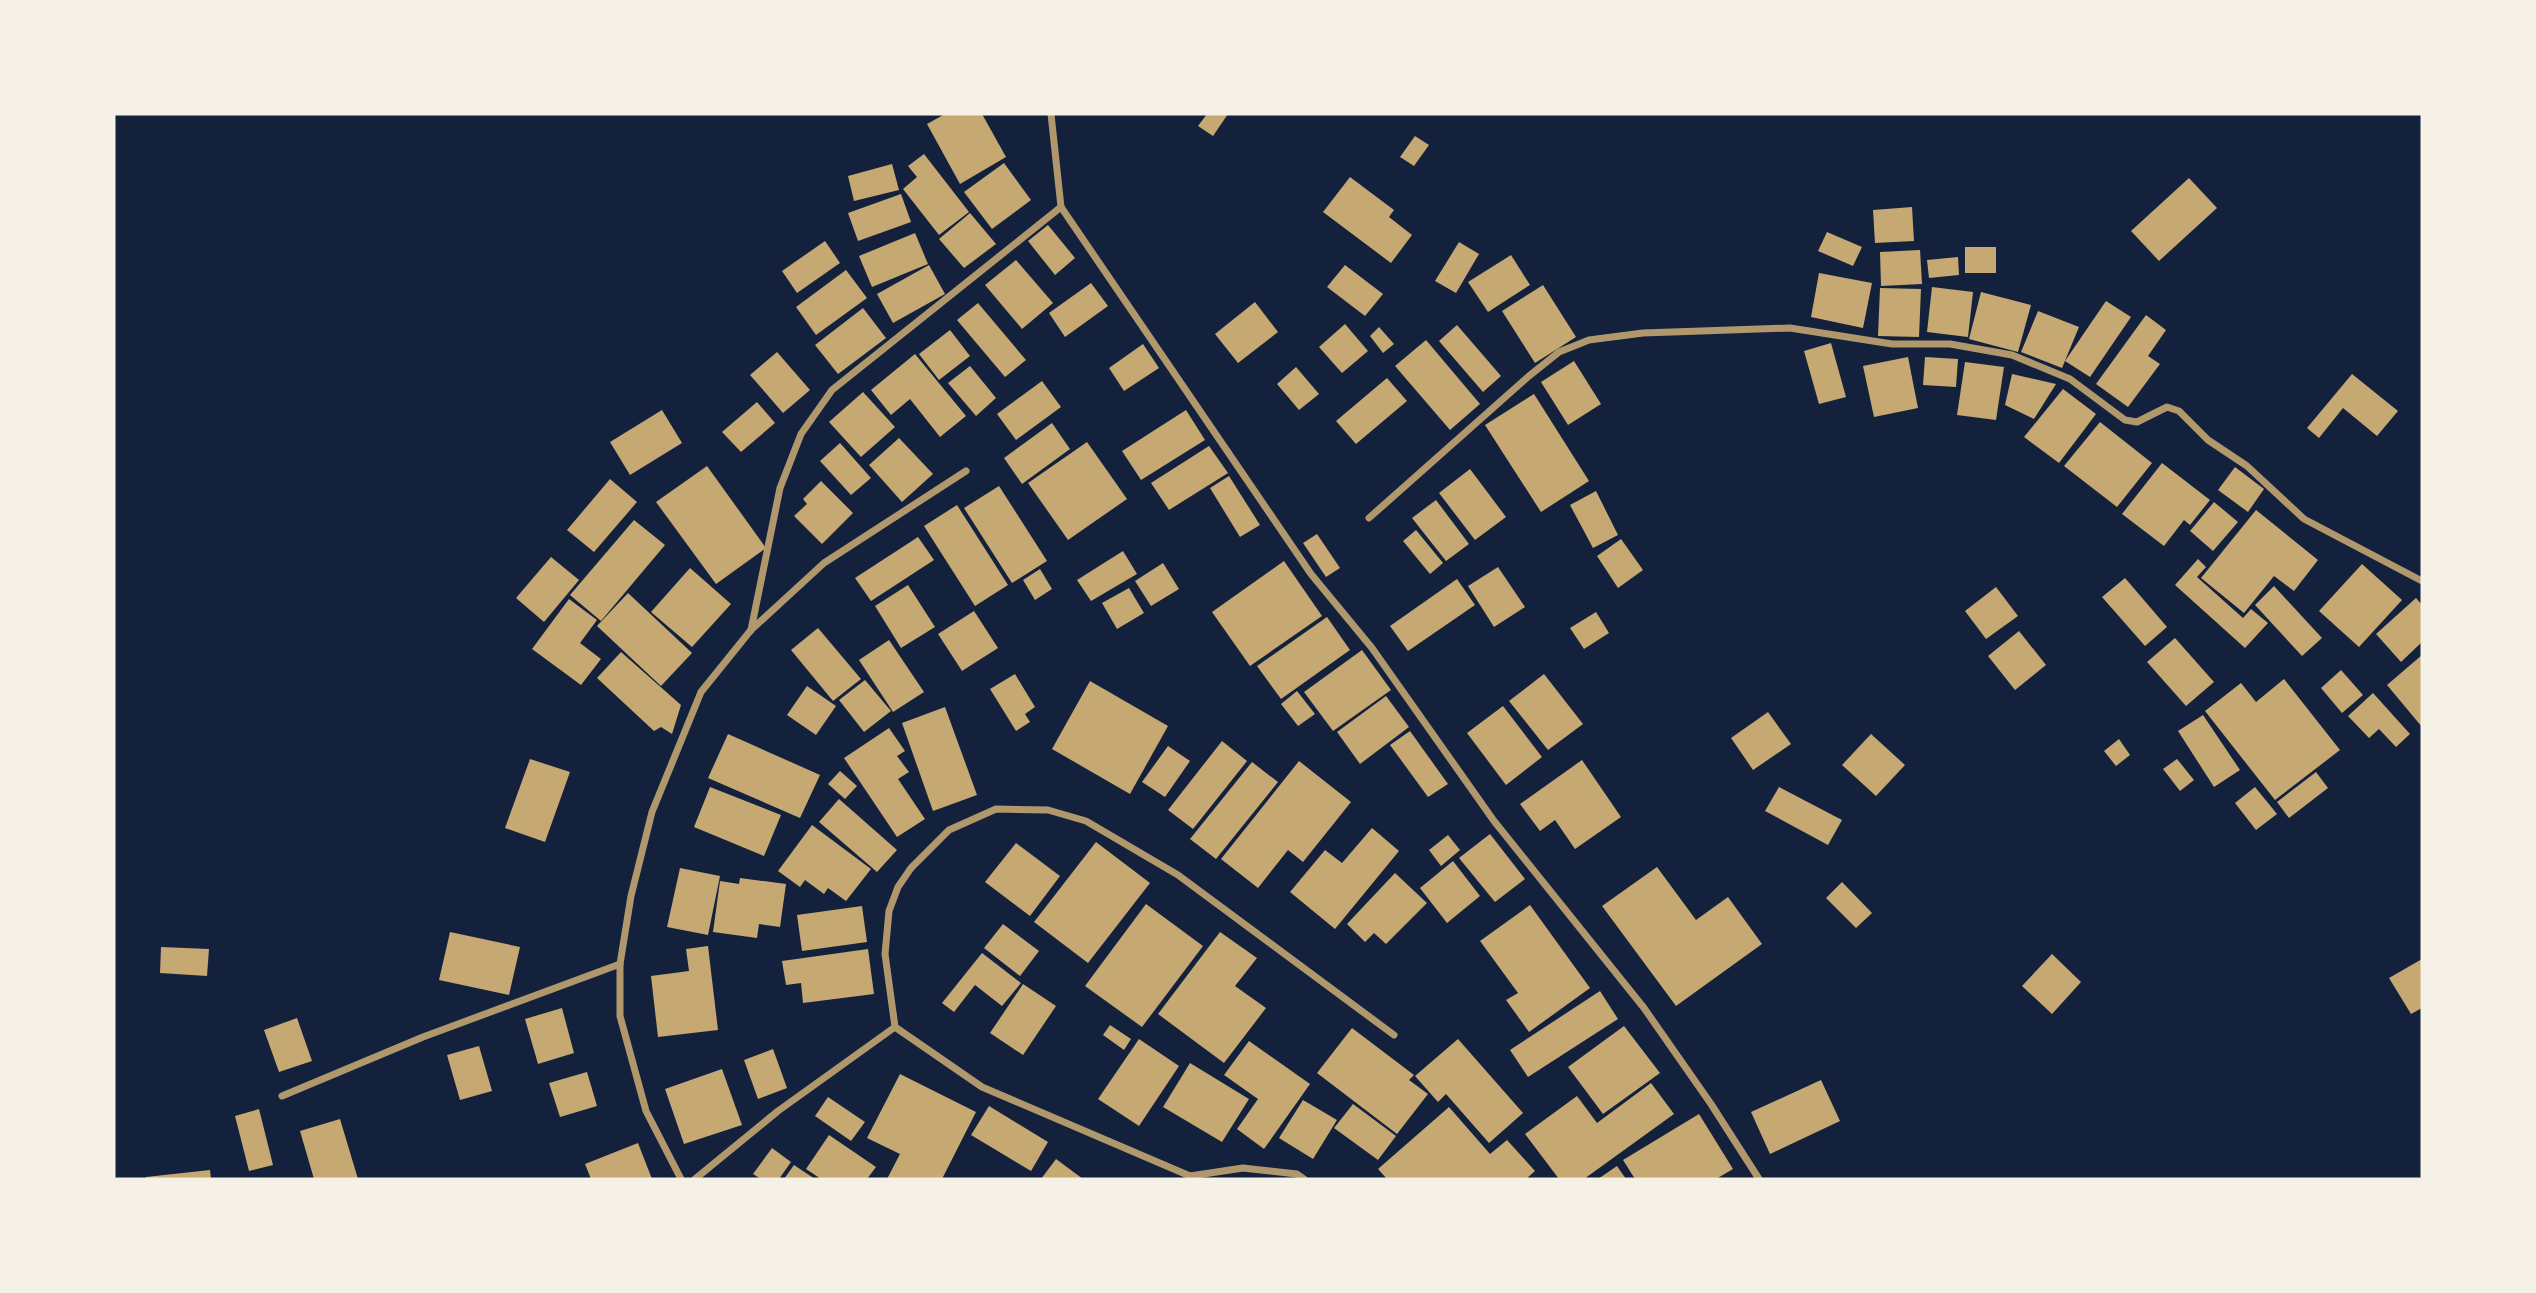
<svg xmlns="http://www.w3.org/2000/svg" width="2536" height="1293" font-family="Karla,sans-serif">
<rect width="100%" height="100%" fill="#14213d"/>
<g fill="#c6a872">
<polygon points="945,114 982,114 1006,157 960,184 927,124"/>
<polygon points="1207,114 1228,114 1213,136 1198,126"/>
<polygon points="1415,136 1429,145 1414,166 1400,157"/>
<polygon points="924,154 969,212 939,235 903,189 917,177 908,166"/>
<polygon points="1004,163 1031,200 992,229 964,192"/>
<polygon points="892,164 899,190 854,201 848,176"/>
<polygon points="1350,177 1394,210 1389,217 1412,235 1391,263 1323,212"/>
<polygon points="2189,178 2217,208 2159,261 2131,231"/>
<polygon points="901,194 911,222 858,241 848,213"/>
<polygon points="1912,207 1914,241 1875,243 1873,210"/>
<polygon points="970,213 996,244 964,268 939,239"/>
<polygon points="1048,225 1075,258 1055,275 1028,241"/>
<polygon points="1827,232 1862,247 1853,266 1818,251"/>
<polygon points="915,233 928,264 872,287 859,256"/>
<polygon points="825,241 840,263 797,293 782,271"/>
<polygon points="1459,242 1479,254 1456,293 1435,281"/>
<rect x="1965" y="247" width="31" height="26"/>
<polygon points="1920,250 1922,284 1881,286 1880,252"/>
<polygon points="1511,255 1530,285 1488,312 1468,282"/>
<polygon points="1958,257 1959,275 1929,278 1927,260"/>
<polygon points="1016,260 1053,303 1022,329 985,285"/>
<polygon points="929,265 945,294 893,323 877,294"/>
<polygon points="1345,265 1383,294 1365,316 1327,287"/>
<polygon points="846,270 867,298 816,335 796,307"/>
<polygon points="1819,273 1872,283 1863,328 1811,317"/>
<polygon points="1091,283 1108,306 1065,337 1049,313"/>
<polygon points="1543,285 1576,337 1535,363 1502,311"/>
<polygon points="1932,287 1973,292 1968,337 1927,332"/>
<polygon points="1880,288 1921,289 1919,337 1878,336"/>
<polygon points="1981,292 2031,305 2018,352 1969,339"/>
<polygon points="2106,301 2131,317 2090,377 2065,361"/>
<polygon points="1255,302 1278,332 1238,363 1215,334"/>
<polygon points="978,303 1026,360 1005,377 957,320"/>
<polygon points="863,308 886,338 838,374 815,345"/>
<polygon points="2038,311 2079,327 2062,368 2021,352"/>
<polygon points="2146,315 2166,330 2148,356 2160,364 2128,407 2096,384"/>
<polygon points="1345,324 1368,351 1342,373 1319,347"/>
<polygon points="1457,325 1501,376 1483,392 1439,341"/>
<polygon points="1379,327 1394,344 1383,353 1370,336"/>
<polygon points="950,330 970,356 939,380 919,354"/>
<polygon points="1426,340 1480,404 1450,430 1395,366"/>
<polygon points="1831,343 1846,397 1819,404 1804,351"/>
<polygon points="1143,344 1159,368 1124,391 1109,368"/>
<polygon points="777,352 810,390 783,413 750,375"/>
<polygon points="915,354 966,416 940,437 910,399 891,415 871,390"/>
<polygon points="1908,357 1918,408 1874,417 1863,366"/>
<polygon points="1925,357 1958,359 1956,387 1923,385"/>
<polygon points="1574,361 1601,404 1568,425 1541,382"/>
<polygon points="1965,362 2004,367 1996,420 1957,415"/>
<polygon points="970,366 996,398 976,416 948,383"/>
<polygon points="1296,367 1319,394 1299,410 1277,384"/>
<polygon points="2012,374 2056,384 2034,419 2005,405"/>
<polygon points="2352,374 2398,411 2377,436 2343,408 2319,438 2307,428"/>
<polygon points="1387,378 1407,401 1356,444 1336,421"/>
<polygon points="1042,381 1061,407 1016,440 997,414"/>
<polygon points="2063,389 2096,414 2059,463 2024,437"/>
<polygon points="863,392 895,427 861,457 829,422"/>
<polygon points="1534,394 1589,481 1541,512 1485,425"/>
<polygon points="757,402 775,423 741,452 722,432"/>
<polygon points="662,410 682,443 630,475 610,442"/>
<polygon points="1186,410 1205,440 1141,480 1122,451"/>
<polygon points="2100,422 2152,463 2117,507 2064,466"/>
<polygon points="1052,423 1070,449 1022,484 1004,458"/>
<polygon points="899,438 933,474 902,502 869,465"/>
<polygon points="1087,442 1127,499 1068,540 1028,483"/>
<polygon points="840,443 871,478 851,495 820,461"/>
<polygon points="1209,446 1228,473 1169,510 1151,483"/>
<polygon points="2162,463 2210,500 2190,525 2184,520 2164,546 2122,514"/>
<polygon points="707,466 766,548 716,584 656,502"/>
<polygon points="2235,467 2264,489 2248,512 2218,490"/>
<polygon points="1470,469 1506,517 1475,540 1439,493"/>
<polygon points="1229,476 1260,525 1240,537 1210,488"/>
<polygon points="610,479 637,502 594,552 567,530"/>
<polygon points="821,481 853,513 822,544 794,516 807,504 803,499"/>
<polygon points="999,486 1047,561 1012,583 964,508"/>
<polygon points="1596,491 1618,535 1593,548 1570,505"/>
<polygon points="1436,500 1469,544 1446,561 1412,518"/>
<polygon points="2214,502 2238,522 2213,551 2190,531"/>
<polygon points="957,505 1008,585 975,606 924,526"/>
<polygon points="2256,510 2318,560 2294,591 2274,576 2244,613 2201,578"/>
<polygon points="634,520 665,545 601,621 570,595"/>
<polygon points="1416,530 1443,563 1430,574 1403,541"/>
<polygon points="1317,534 1340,568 1326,577 1303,543"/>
<polygon points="918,537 934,560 871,601 855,578"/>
<polygon points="1621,539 1643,570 1618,588 1597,556"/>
<polygon points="1123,551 1137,574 1091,601 1077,580"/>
<polygon points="551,557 579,580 544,622 516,598"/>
<polygon points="2198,559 2206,567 2197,577 2243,618 2251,609 2268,623 2245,648 2175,585"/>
<polygon points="1284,561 1322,616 1250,666 1212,612"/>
<polygon points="1163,563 1179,589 1151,606 1135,581"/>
<polygon points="2362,564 2402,600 2359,647 2319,611"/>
<polygon points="1498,567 1525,607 1494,627 1468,586"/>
<polygon points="690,568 731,604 692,647 651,612"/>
<polygon points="1040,569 1052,589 1035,600 1023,580"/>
<polygon points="2125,578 2167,627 2145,646 2102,597"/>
<polygon points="1457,579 1475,605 1408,651 1390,626"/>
<polygon points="908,585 935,627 901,648 875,606"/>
<polygon points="2274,586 2322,638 2302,656 2255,605"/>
<polygon points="1996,587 2018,616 1986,639 1965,611"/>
<polygon points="1129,588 1144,613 1117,629 1102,603"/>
<polygon points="628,593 692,653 661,686 597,626"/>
<polygon points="2416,598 2422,605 2422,642 2401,662 2376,634"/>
<polygon points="569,599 597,620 580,643 601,659 581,685 532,649"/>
<polygon points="974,611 998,648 962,671 938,634"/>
<polygon points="1596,612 1609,633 1584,649 1570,628"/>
<polygon points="1327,617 1350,650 1281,699 1257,666"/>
<polygon points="818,628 861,679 833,701 791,650"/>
<polygon points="2019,631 2046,665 2015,690 1988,656"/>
<polygon points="2175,638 2214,682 2186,706 2147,662"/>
<polygon points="889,640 924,692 893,712 859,660"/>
<polygon points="1362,650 1391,690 1333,731 1304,692"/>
<polygon points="621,652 681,705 672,734 661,727 654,731 597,678"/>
<polygon points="2422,655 2422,727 2387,685"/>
<polygon points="2341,670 2363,695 2342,713 2321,688"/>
<polygon points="1015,674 1035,707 1025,714 1030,722 1016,731 990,689"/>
<polygon points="1544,674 1583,724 1548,750 1509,701"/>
<polygon points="2284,679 2340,750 2275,800 2205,711 2241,683 2256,702"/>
<polygon points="865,680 891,711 864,732 839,700"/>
<polygon points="1090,681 1168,726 1130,794 1052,749"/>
<polygon points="807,686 836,706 816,735 787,715"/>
<polygon points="1297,691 1315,714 1298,726 1281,704"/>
<polygon points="2373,693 2410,734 2396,747 2379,729 2369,738 2348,716"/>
<polygon points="1386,696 1409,727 1360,764 1337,732"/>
<polygon points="1503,706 1542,757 1506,785 1467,733"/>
<polygon points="945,707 977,795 933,811 902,723"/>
<polygon points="1768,712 1791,744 1753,770 1731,738"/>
<polygon points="2203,715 2240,770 2214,787 2178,731"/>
<polygon points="889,728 905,751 897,756 909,772 898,779 925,819 897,837 844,758"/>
<polygon points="1410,731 1448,784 1428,797 1390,745"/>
<polygon points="728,734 820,775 800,818 708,778"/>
<polygon points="1871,734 1905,765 1876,796 1842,765"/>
<polygon points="2119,739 2130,755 2116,766 2104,751"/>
<polygon points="1222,741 1247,761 1193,829 1168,810"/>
<polygon points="1168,746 1190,761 1165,797 1142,782"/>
<polygon points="530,759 570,772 545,842 505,828"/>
<polygon points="2177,759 2194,780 2180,791 2163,769"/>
<polygon points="1582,760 1621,817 1575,849 1555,820 1540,831 1520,804"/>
<polygon points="1299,761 1351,802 1303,862 1288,850 1258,888 1221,859"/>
<polygon points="1252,762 1278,782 1216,859 1190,839"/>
<polygon points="840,771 857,786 845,799 828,784"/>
<polygon points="2316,772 2328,788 2289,818 2277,802"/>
<polygon points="710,787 781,815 764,856 694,827"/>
<polygon points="1779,787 1842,820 1828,845 1765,811"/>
<polygon points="2255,787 2277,814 2256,830 2235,803"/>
<polygon points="839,799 897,850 877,872 819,822"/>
<polygon points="812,825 871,869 846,901 828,888 824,894 805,880 800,887 778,871"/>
<polygon points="1372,828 1399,851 1335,929 1290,892 1325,850 1342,863"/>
<polygon points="1490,834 1525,879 1495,902 1459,858"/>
<polygon points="1448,835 1460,850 1441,866 1429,850"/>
<polygon points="1096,842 1150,883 1088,963 1034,922"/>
<polygon points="1016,843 1060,876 1030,916 985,882"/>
<polygon points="1453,861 1480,896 1447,923 1420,888"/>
<polygon points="1657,867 1696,920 1728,897 1762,944 1676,1006 1602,906"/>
<polygon points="680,868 720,876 708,935 667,927"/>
<polygon points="1395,873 1427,903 1386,944 1374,933 1365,942 1347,924"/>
<polygon points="740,878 786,884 780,927 759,924 757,938 713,932 720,881 739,884"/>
<polygon points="1842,882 1872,913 1856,928 1826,898"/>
<polygon points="1146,904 1203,946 1142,1027 1085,986"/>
<polygon points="1530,905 1590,988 1529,1032 1506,1000 1518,993 1480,941"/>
<polygon points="862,906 867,942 802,951 797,915"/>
<polygon points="1003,924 1039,951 1020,976 984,948"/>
<polygon points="450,932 520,947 509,995 439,980"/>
<polygon points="1220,932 1257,958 1235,986 1266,1008 1224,1063 1158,1014"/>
<polygon points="708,946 718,1030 658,1037 651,976 689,971 686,949"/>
<polygon points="161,947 209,949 207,976 160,973"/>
<polygon points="868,949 874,994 803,1003 801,983 786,985 782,961"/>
<polygon points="982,953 1021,983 1002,1006 975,985 954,1012 942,1003"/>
<polygon points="2052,954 2081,982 2052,1014 2022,986"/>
<polygon points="2422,959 2422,1008 2411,1014 2389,978"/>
<polygon points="1023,984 1056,1006 1023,1055 990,1033"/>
<polygon points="1600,991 1618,1019 1528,1077 1510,1050"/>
<polygon points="562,1008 574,1053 538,1064 525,1019"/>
<polygon points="297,1018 312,1061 279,1072 264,1030"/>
<polygon points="1110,1025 1131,1039 1124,1050 1103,1035"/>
<polygon points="1624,1026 1660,1073 1603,1114 1568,1067"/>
<polygon points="1352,1028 1414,1075 1409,1080 1428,1094 1397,1134 1317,1073"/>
<polygon points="1139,1039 1179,1066 1139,1126 1098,1099"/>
<polygon points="1458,1039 1523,1113 1489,1143 1446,1094 1438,1102 1415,1076"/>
<polygon points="1249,1041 1310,1084 1264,1149 1237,1129 1258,1099 1224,1075"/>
<polygon points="479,1046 492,1091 460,1100 447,1055"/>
<polygon points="773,1049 787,1088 758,1099 744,1060"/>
<polygon points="1190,1063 1249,1099 1222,1142 1163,1107"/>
<polygon points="722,1069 742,1125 684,1144 665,1089"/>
<polygon points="587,1072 597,1106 560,1117 549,1083"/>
<polygon points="900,1074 976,1112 942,1179 887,1179 900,1154 867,1138"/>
<polygon points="1821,1080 1840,1121 1770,1154 1751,1112"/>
<polygon points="1651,1083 1674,1114 1584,1179 1559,1179 1525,1134 1577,1096 1597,1123"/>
<polygon points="828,1097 865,1122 851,1141 815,1116"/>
<polygon points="1303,1100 1337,1120 1313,1159 1279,1138"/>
<polygon points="1353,1104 1396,1136 1378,1160 1334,1128"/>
<polygon points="989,1106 1048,1142 1031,1171 971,1135"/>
<polygon points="1449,1107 1490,1154 1507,1140 1535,1171 1526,1179 1387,1179 1378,1169"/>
<polygon points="259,1109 273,1165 249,1171 235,1116"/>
<polygon points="1699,1114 1733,1169 1716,1179 1635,1179 1623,1160"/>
<polygon points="340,1119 358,1179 314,1179 300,1131"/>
<polygon points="829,1135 876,1167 867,1179 821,1179 806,1169"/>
<polygon points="638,1143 652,1179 591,1179 585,1164"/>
<polygon points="772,1148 791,1162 779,1179 761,1179 753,1174"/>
<polygon points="1056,1159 1083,1179 1041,1179"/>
<polygon points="794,1165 815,1179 784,1179"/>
<polygon points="1617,1166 1626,1179 1598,1179"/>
<polygon points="210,1170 211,1179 146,1179 146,1177"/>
</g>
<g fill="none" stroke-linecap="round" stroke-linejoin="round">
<g stroke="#b1986c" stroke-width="7">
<polyline points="1051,114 1061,207 1311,574 1372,648 1494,821 1644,1008 1711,1104 1759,1179"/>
<polyline points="1369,518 1529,376 1559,352 1589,340 1643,333 1790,328 1892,344 1950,344 2012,355 2070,379 2125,420 2137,422 2167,407 2179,411 2208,440 2247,466 2304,519 2422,581"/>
<polyline points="751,630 780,488 801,434 832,390 1061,207"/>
<polyline points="282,1096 423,1037 620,964"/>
<polyline points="1190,1176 982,1087 895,1027 885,954 889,911 898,887 911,868 949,830 996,809 1048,810 1086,821 1178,875 1394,1035"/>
<polyline points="1190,1176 1243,1168 1297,1174 1304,1179"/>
<polyline points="681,1179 646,1111 620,1016 620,964 631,896 652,812 701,692 751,630 824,563 966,471"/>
<polyline points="695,1179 778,1111 895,1027"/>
</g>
</g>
<rect width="2536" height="1293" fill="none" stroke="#f6f1e7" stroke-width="231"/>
</svg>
